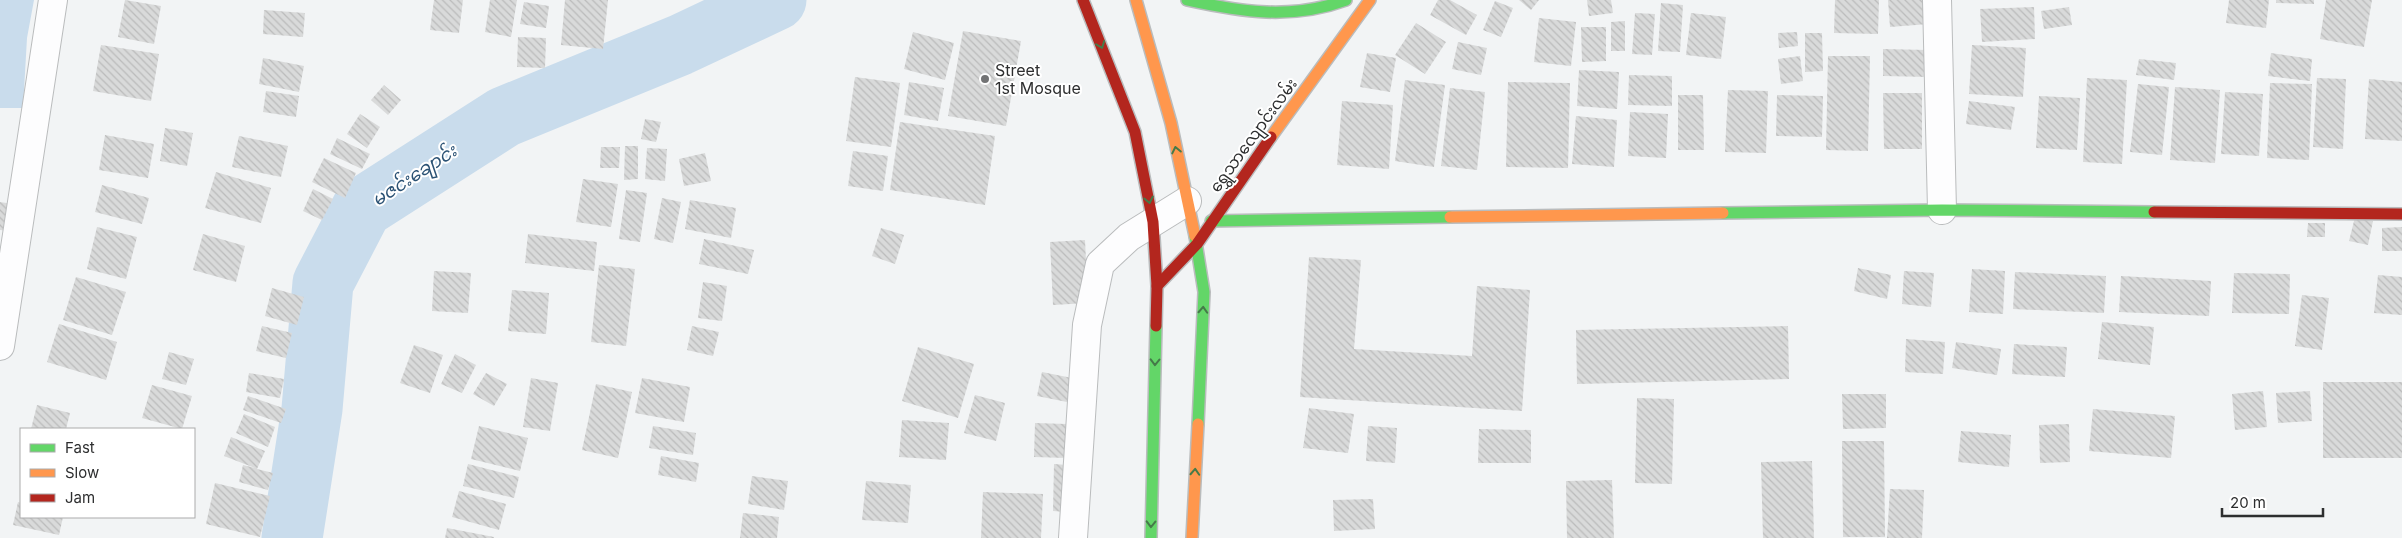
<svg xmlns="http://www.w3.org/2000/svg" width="2402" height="538" font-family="Inter,'Noto Sans Myanmar',sans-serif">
<defs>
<pattern id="building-back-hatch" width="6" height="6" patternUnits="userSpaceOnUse" patternTransform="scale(1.25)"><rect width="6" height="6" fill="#d9dada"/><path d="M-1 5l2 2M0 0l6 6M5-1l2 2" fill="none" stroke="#bbb"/></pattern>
</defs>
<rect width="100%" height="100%" fill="#f2f4f5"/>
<polygon fill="#c9dcec" points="0,0 34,0 27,38 23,108 0,108"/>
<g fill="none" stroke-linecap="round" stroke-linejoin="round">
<polyline stroke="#c9dcec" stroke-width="61" points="292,538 312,409 323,283 362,208 504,117 680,45 776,0"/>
</g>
<g fill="url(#building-back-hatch)">
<polygon points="125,0 161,6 154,44 118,37"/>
<polygon points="434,0 463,0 459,33 430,30"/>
<polygon points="490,0 517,0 511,37 485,32"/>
<polygon points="565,0 608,0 603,49 561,45"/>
<polygon points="1438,0 1450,0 1477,15 1466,35 1430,15"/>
<polygon points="1519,0 1539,0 1531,10"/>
<polygon points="1587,0 1611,0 1613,13 1589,16"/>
<polygon points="1835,0 1879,0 1878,34 1834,33"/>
<polygon points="1888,0 1928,0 1929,24 1890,27"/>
<polygon points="2229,0 2269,0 2266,28 2226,23"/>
<polygon points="2276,0 2314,0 2314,4 2276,3"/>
<polygon points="2326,0 2372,0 2364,47 2320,39"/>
<polygon points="1495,1 1513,8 1501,37 1483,30"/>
<polygon points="524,2 549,6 546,28 520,24"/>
<polygon points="1661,3 1683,5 1680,52 1658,51"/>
<polygon points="2034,7 2035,39 1982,42 1980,9"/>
<polygon points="2069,7 2072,25 2044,29 2041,11"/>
<polygon points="264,10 305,13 303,37 263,34"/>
<polygon points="1635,13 1655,14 1652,55 1632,54"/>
<polygon points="1691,13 1726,17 1721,59 1686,55"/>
<polygon points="1539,18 1576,22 1571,66 1534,62"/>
<polygon points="1625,21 1625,51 1611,51 1611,22"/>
<polygon points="1416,23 1446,42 1425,74 1395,55"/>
<polygon points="1581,27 1606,27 1606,61 1582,62"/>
<polygon points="963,31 1021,41 1006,126 948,116"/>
<polygon points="913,32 954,43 945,80 904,69"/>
<polygon points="1797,32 1798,46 1779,48 1778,33"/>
<polygon points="1805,33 1822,33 1823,71 1805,72"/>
<polygon points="518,37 546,38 545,68 517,67"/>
<polygon points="1458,42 1487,48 1481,75 1452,69"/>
<polygon points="101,45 159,54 151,101 93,91"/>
<polygon points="1972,45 2026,48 2023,97 1969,94"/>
<polygon points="1883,49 1929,50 1929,77 1883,76"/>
<polygon points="1367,53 1396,58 1390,92 1360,87"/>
<polygon points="2271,53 2312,59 2310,81 2268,76"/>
<polygon points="1800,56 1803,81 1781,84 1778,59"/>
<polygon points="1828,56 1870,56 1868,151 1826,150"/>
<polygon points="263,58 304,66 299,92 259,84"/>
<polygon points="2139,59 2176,63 2174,80 2136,75"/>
<polygon points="1579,70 1619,72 1617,109 1577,106"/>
<polygon points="1629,75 1672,76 1672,106 1628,105"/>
<polygon points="855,77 900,83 891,147 846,141"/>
<polygon points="2087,78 2127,80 2122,164 2083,162"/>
<polygon points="2317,78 2346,79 2343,149 2313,147"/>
<polygon points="2369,79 2402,82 2402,141 2365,139"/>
<polygon points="1405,80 1445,85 1434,167 1395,161"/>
<polygon points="909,82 944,88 938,121 904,115"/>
<polygon points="1508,82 1570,83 1568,168 1506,167"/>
<polygon points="2270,83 2312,84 2309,160 2267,158"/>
<polygon points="2138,84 2169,87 2162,155 2130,152"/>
<polygon points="384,85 401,100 388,115 371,100"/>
<polygon points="2175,87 2220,90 2215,163 2170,160"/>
<polygon points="1450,88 1485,92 1477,170 1441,166"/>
<polygon points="1728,90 1768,91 1766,153 1725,152"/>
<polygon points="266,91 299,96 296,117 263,112"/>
<polygon points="2225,92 2263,94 2259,156 2221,154"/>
<polygon points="1883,93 1922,93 1922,149 1884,149"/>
<polygon points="1678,95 1703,95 1704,150 1678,150"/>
<polygon points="1777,95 1823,96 1822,137 1776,136"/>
<polygon points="2039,96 2080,98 2077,150 2036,148"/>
<polygon points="1342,101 1393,105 1389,169 1337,165"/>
<polygon points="1969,101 2015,107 2011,130 1966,124"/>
<polygon points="1630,112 1668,114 1666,158 1628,156"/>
<polygon points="360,114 380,127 367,148 347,134"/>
<polygon points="1576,116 1617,120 1614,167 1572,164"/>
<polygon points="645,119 661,122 656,142 641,139"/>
<polygon points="900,122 995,136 985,205 890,190"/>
<polygon points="165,128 193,133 187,166 160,161"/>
<polygon points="105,135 154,144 148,178 99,170"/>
<polygon points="239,136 288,146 281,177 232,167"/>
<polygon points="337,138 370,154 362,169 330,154"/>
<polygon points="625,146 638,146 638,179 624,180"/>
<polygon points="601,147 620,147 619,168 600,168"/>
<polygon points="647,148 667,149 665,181 645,179"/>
<polygon points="853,151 888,156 883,191 848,186"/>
<polygon points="705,153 711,181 684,186 679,159"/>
<polygon points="324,158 356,173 345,198 312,182"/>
<polygon points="216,172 271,188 261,223 205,208"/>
<polygon points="583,179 618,184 611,227 576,222"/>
<polygon points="102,185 149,198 142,224 95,212"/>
<polygon points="313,189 333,199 322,220 303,211"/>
<polygon points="626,190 647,193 640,242 619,239"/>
<polygon points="662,198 681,202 673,243 654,239"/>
<polygon points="690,200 736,208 731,238 685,229"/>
<polygon points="0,202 13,204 9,231 0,230"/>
<polygon points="2355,217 2373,221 2368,245 2349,241"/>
<polygon points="2308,223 2325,223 2325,237 2307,237"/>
<polygon points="97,227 137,237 126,279 87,269"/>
<polygon points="2402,227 2402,251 2382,251 2382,228"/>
<polygon points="881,228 904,235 895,264 872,256"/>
<polygon points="203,234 245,246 236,282 193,270"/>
<polygon points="528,234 597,242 594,271 525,263"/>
<polygon points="704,239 754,250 748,274 699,264"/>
<polygon points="1085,240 1088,303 1053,305 1050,242"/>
<polygon points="1309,257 1361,260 1354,349 1472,356 1477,286 1530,290 1522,411 1300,397"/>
<polygon points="599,265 635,269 626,346 591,342"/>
<polygon points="1858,268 1891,275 1887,299 1854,291"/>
<polygon points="1972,269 2005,271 2003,314 1969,312"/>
<polygon points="434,271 471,273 468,313 432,311"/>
<polygon points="1904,271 1934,273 1931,307 1902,304"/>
<polygon points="2015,272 2106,276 2104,313 2013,309"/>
<polygon points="2234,273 2290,274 2289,314 2232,313"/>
<polygon points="2378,275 2402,277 2402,315 2374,313"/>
<polygon points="2121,276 2211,281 2209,316 2119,312"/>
<polygon points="76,277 126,292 112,335 63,320"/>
<polygon points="703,282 727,286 722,321 698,318"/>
<polygon points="272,288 304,297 297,325 265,316"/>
<polygon points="512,290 549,293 546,334 508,331"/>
<polygon points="2302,295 2329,298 2322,350 2295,346"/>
<polygon points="2102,322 2154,327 2150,365 2098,359"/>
<polygon points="59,324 117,342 106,380 47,362"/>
<polygon points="262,326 292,333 286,358 256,351"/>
<polygon points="692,326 719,332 713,356 687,350"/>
<polygon points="1788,326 1789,379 1577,384 1576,330"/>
<polygon points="1906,339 1945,342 1943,374 1905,372"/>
<polygon points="1956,342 2001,349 1997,375 1952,368"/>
<polygon points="2014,344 2067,347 2065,377 2012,374"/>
<polygon points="414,345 443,355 430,393 400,383"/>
<polygon points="918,347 974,364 958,418 902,401"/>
<polygon points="169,352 194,359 186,385 162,379"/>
<polygon points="455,354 476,365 462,393 441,384"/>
<polygon points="1042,372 1077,379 1072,403 1037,396"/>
<polygon points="249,373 284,379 280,398 246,392"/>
<polygon points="486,373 507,384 494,406 473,394"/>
<polygon points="531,378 558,383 550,431 523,427"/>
<polygon points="642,378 690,387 684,422 635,413"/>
<rect x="2323" y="382" width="79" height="76"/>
<polygon points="596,384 632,392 618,458 582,450"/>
<polygon points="152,385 192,396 182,429 142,418"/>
<polygon points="2263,391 2267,427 2235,430 2232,394"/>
<polygon points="2310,391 2312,421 2278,423 2276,393"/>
<polygon points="1842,394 1886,394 1886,428 1843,429"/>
<polygon points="975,395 1005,403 996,441 964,433"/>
<polygon points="248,396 286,409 281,423 243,410"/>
<polygon points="1637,398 1674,399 1672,484 1635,483"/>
<polygon points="37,405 70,413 66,429 31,429"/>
<polygon points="1309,408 1354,414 1348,453 1303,448"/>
<polygon points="2093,409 2175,416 2171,458 2089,451"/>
<polygon points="244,414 275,427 268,447 236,433"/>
<polygon points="902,420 949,423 946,460 899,457"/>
<polygon points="1035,423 1067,424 1066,458 1034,457"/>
<polygon points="2069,424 2070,462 2040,463 2039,425"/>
<polygon points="479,426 528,438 520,471 471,459"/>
<polygon points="653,426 696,433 693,455 649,448"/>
<polygon points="1368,426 1397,428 1395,463 1366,461"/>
<polygon points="1479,429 1531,430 1531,463 1478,463"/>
<polygon points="1961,431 2011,435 2009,467 1958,462"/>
<polygon points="231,437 265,451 257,469 273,473 268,490 239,482 243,465 255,468 224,456"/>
<polygon points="1842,441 1884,441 1885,537 1843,537"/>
<polygon points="661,456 699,463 696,482 658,475"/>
<polygon points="1812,461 1814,538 1763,538 1761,462"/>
<polygon points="468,464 519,477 514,498 463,486"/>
<polygon points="1054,464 1067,465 1065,512 1053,511"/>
<polygon points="752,476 788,481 784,510 748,504"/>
<polygon points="1612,480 1614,538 1567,538 1566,481"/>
<polygon points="866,481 911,485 908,523 862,520"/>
<polygon points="215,483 270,496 260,537 206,524"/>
<polygon points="1890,489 1924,490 1922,538 1887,538"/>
<polygon points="459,491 506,504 499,530 452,517"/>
<polygon points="983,492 1043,494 1041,538 981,538"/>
<polygon points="1373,499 1375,529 1334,531 1333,500"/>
<polygon points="18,502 21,503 21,517 63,517 59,535 13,525"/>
<polygon points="743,513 779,517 777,538 740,538"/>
<polygon points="447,528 494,537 494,538 445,538"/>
</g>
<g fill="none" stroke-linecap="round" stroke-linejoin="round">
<g stroke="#babcbd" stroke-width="30">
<g id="street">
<polyline points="1937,0 1942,210"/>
<polyline points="0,346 53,0"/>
<polyline points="1073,538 1087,325 1100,264 1129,237 1187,201"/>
</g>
</g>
<g stroke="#babcbd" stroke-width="14">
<g id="fast">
<path d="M1187,0C1241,12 1292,20 1346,0"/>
<polyline points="1723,213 1942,210 2154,212"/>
<polyline points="1211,221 1450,217"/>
<polyline points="1195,236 1204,292 1198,424"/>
<polyline points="1151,538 1156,326"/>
</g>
</g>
<g stroke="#babcbd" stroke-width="14">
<g id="slow">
<polyline points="1136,0 1171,123 1195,236"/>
<polyline points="1271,137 1370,0"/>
<polyline points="1450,217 1723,213"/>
<polyline points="1192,538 1198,424"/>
</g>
</g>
<g stroke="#babcbd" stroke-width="14">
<g id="jam">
<polyline points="1083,0 1135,132 1153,222 1157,286 1156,326"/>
<polyline points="2154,212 2402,214"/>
<polyline points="1157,286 1197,244 1271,137"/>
</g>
</g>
<use href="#street" stroke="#fdfdfe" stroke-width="28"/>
<use href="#fast" stroke="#63d668" stroke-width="11"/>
<use href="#slow" stroke="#ff974d" stroke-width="11"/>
<use href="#jam" stroke="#b3261e" stroke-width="11"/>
</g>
<defs><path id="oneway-chevron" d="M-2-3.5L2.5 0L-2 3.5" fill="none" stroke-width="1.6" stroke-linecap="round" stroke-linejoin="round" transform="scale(1.25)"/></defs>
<g stroke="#457a49">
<use href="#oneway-chevron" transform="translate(1101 45) rotate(69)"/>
<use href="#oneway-chevron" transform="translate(1176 150) rotate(-102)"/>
<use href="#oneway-chevron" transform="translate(1149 200) rotate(78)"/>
<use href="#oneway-chevron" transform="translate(1203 310) rotate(-87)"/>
<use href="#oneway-chevron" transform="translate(1155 362) rotate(91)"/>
<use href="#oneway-chevron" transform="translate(1195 472) rotate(-87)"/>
<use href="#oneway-chevron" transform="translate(1151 524) rotate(91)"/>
</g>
<circle fill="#727374" stroke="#fff" stroke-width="2" cx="985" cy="79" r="5"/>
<g text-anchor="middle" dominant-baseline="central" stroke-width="4" stroke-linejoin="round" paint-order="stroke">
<g font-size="16" fill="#2d2e2f" stroke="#fff" text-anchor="start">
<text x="995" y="70">Street<tspan x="995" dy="18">1st Mosque</tspan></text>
</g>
<g font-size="16" fill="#2d2e2f" stroke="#fff">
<text transform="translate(1253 135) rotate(-54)">ရွှေသာလျောင်းလမ်း</text>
</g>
<g font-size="18" font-style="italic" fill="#2b5274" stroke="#fff">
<text transform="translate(414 175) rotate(-33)">မဇင်းချောင်း</text>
</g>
</g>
<rect x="20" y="428" width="175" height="90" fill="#ffffff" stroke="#ababac"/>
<rect x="30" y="444" width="25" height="8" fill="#63d668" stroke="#ababac"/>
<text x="65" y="453" font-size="15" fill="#2d2e2f">Fast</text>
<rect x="30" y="469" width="25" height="8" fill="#ff974d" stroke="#ababac"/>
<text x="65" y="478" font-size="15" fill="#2d2e2f">Slow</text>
<rect x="30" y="494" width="25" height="8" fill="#b3261e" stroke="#ababac"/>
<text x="65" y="503" font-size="15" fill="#2d2e2f">Jam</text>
<path d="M2222 508v8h101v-8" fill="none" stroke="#2d2e2f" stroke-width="2.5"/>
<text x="2230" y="508" font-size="15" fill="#2d2e2f" stroke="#ffffff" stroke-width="4" paint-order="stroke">20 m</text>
</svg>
